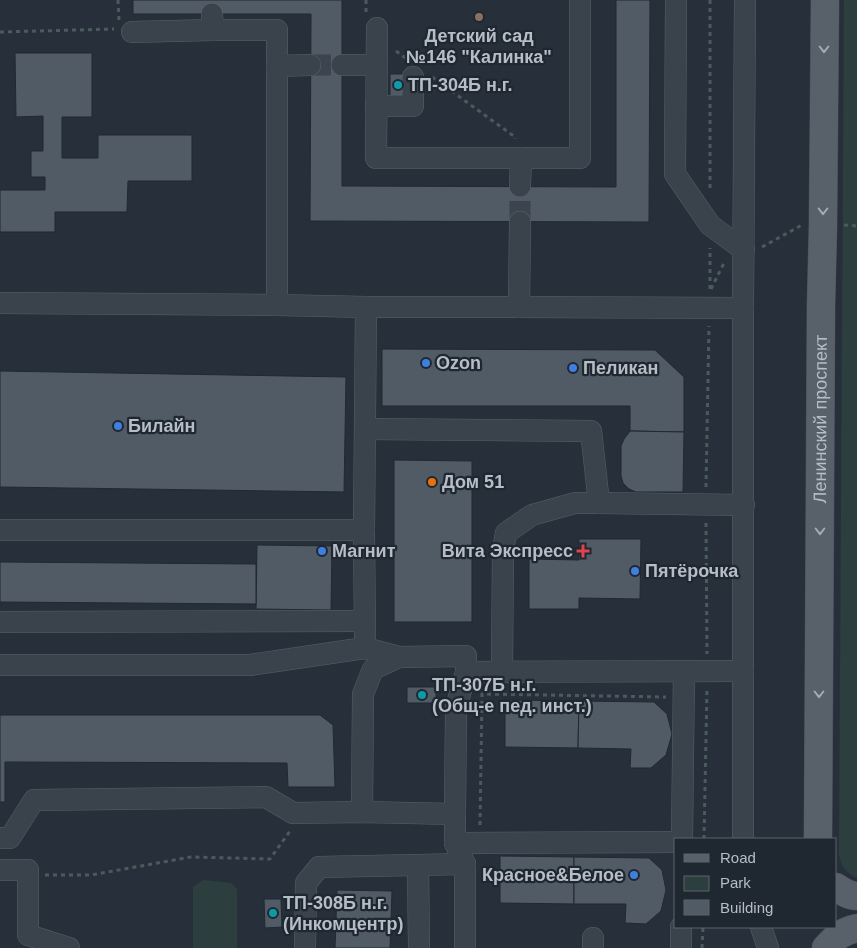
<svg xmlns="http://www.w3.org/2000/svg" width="857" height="948" font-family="Helvetica,sans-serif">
<rect width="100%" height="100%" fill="#27303a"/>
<g fill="#2c3e3d">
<path d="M844,0H857V878C845,872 842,868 839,855Z"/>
<polygon points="203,880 231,883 237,889 237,948 193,948 193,887"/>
</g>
<g fill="#505b65" stroke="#212932">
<polygon points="133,0 342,0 342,186 616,187 616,0 650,0 649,222 310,221 311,14 133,14"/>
<polygon points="15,53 92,53 92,117 62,117 62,158 98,158 98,135 192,135 192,181 128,181 127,212 55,212 55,232 0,232 0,190 45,190 45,177 31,177 31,151 43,151 43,116 16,117"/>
<rect x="390" y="74" width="16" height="22"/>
<polygon points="382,349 655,350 684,377 684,432 630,431 630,406 382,406"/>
<polygon points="0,371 346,377 344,492 0,487"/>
<polygon points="630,431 684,432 683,492 636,492 629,489 623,483 621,476 621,446 624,439"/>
<polygon points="394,460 472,461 472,622 394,622"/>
<polygon points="579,539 641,539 640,599 579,598 579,609 529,609 529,559 579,560"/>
<polygon points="257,545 332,546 331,610 256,609"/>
<polygon points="0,562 256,564 256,604 0,602"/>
<rect x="407" y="687" width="29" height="16"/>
<polygon points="505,700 579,701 578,748 505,747"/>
<polygon points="579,701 654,702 667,714 672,734 666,755 651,768 630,768 631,749 578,748"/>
<polygon points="0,715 320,715 333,725 335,787 288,787 287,763 5,762 5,802 0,802"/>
<polygon points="500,856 574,857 574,904 500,903"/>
<polygon points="574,857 649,858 662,870 666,890 661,911 646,924 625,923 626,904 574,904"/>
<polygon points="337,890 392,891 390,948 335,948"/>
<polygon points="264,899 281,899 282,927 265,928"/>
</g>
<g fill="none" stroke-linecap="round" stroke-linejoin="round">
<g stroke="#3c454f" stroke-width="21" stroke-dasharray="21 11" stroke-linecap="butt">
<polyline points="310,65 342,65"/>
<polyline points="520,222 520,186"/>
</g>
<g stroke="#586069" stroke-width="22">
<g id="minor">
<polyline points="676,0 675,174 710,225 744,250"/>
<polyline points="212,14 213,30 277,30 277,305"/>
<polyline points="377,28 376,158 580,158 580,0"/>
<polyline points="132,32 213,30"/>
<polyline points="342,65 376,65"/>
<polyline points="277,66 310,65"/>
<polyline points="376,106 413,106 413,77"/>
<polyline points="520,186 521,158"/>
<polyline points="0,303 277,305 366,307 519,307 743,308"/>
<polyline points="519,307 520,222"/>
<polyline points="366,429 591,431 599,503 744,505"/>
<polyline points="0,530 364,530"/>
<polyline points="0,622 365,621"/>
<polyline points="365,635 364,530 366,307"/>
<polyline points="0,665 250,665 365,648 399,657 466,656 466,672 456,708 455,814 455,843 465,864 465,948"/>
<polyline points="502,671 503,550 506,533 532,515 575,503 599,503"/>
<polyline points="466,672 743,671"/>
<polyline points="362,812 363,694 373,669 399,657"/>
<polyline points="0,838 10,838 34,800 266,797 293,813 362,812 455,814"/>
<polyline points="682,839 684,671"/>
<polyline points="743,839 743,308 745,0"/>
<polyline points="455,843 676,842"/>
<polyline points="418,866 419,948"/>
<polyline points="0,870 28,870 28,935 69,948"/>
<polyline points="761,927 768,948"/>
<polyline points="305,948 306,883 319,867 465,864"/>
<polyline points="593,948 593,938"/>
<polyline points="681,948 681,927"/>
</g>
</g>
<g stroke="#434b54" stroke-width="29">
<g id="major">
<path id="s1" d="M818,839L821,306L823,225L825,0"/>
<path d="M836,887C841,891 850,896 857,896"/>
<path d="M826,948C837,936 841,932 857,928"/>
</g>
</g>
<g stroke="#4a5b5c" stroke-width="3" stroke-dasharray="4 4" stroke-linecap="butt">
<polyline points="118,0 119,20"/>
<polyline points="366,0 366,13"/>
<polyline points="710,0 710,192"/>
<polyline points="0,32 114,29"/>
<polyline points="396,51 407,59"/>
<polyline points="432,77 515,137 515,139"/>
<polyline points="844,225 857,226"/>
<polyline points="762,247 802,225"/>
<polyline points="710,289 710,248"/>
<polyline points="711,289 724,263"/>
<polyline points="706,487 709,326"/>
<polyline points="706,523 707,654"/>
<polyline points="480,825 482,694 666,697"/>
<polyline points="704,839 707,688"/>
<polyline points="45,875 91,875 191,857 270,859 290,831"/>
<polyline points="702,948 703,927"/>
</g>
<use href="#minor" stroke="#3a424b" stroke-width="21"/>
<use href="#major" stroke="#58616a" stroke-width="28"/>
</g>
<defs><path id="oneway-chevron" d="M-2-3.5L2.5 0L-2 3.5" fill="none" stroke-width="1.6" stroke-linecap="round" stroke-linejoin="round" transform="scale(1.25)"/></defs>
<g stroke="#a3abb4">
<use href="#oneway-chevron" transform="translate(824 49) rotate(90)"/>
<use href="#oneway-chevron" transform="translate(823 211) rotate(90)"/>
<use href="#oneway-chevron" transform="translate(820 531) rotate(90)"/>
<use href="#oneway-chevron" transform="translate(819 694) rotate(90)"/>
</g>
<circle fill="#8d6e63" stroke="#1f2730" stroke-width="2" cx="479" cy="17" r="5"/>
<g fill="#0f9aa8" stroke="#1f2730" stroke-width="2">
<circle cx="398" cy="85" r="5"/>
<circle cx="422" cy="695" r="5"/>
<circle cx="273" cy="913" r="5"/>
</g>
<g fill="#3f7fe0" stroke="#1f2730" stroke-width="2">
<circle cx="426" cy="363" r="5"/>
<circle cx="573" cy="368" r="5"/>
<circle cx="118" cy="426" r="5"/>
<circle cx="322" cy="551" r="5"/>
<circle cx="635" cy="571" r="5"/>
<circle cx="634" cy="875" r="5"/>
</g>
<circle fill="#e8710a" stroke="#1f2730" stroke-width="2" cx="432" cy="482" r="5"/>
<path fill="#e0444e" stroke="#1f2730" stroke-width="2" d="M580.5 543.5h5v5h5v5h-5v5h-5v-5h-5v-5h5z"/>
<g text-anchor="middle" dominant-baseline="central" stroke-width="4.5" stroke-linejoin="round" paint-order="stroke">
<g font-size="18" font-weight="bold" fill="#b6bdc6" stroke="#1f2730" text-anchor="start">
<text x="479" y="36" text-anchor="middle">Детский сад<tspan x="479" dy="21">№146 "Калинка"</tspan></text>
<text x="408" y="85">ТП-304Б н.г.</text>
<text x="436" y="363">Ozon</text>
<text x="583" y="368">Пеликан</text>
<text x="128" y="426">Билайн</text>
<text x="442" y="482">Дом 51</text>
<text x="332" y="551">Магнит</text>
<text x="573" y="551" text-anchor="end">Вита Экспресс</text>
<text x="645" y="571">Пятёрочка</text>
<text x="432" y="685">ТП-307Б н.г.<tspan x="432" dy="21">(Общ-е пед. инст.)</tspan></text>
<text x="624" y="875" text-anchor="end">Красное&amp;Белое</text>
<text x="283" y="903">ТП-308Б н.г.<tspan x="283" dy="21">(Инкомцентр)</tspan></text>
</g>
<g font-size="18" fill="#b6bdc6" stroke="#1f2730">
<text stroke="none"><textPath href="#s1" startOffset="420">Ленинский проспект</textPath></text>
</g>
</g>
<rect x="674" y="838" width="162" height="90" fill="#1f2730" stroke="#5b636c"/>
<rect x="684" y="854" width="25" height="8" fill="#58616a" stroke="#5b636c"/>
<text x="720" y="863" font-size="15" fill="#b6bdc6">Road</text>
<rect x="684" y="876" width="25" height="15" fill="#2c3e3d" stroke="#5b636c"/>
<text x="720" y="888" font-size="15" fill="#b6bdc6">Park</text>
<rect x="684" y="900" width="25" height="15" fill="#505b65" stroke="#5b636c"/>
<text x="720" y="913" font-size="15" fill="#b6bdc6">Building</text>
</svg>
